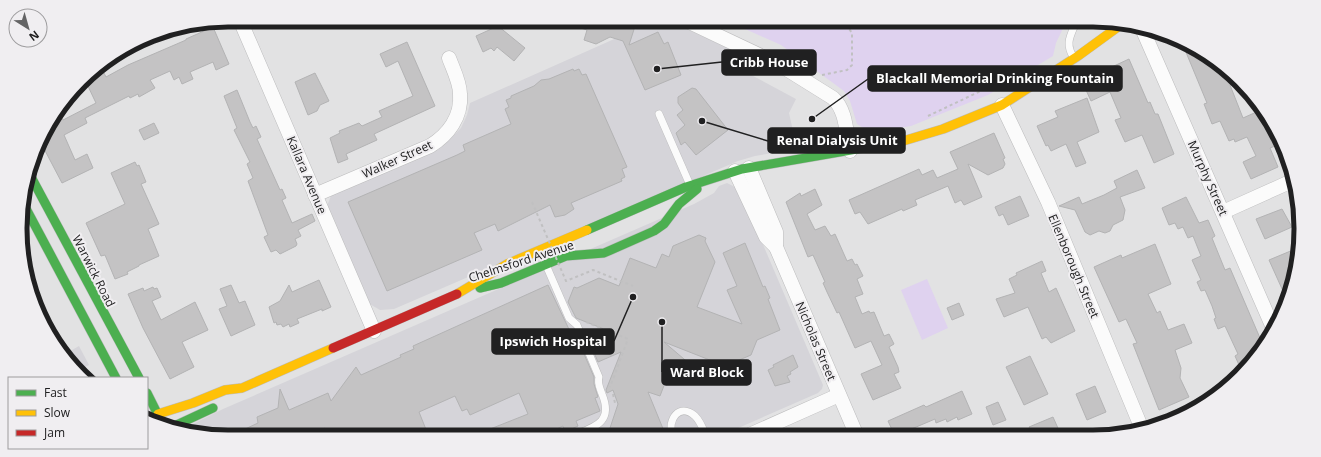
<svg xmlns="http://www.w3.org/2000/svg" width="1321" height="457" font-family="'Open Sans',sans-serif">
<rect width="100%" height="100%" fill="#e2e2e3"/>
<g fill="#d5d4d9">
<polygon points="657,20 667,20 734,51 729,63 796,99 789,113 797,149 755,156 738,161 394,309 380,310 368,303 327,206 331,196 445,144 461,128 467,115 470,103"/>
<polygon points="727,183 737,188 741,193 823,385 822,389 818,393 720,436 229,437 187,432 193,424 223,409 694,204 714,193 719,186"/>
<polygon points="79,346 89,365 80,369 65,354"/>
</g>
<g fill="#dfd2ef">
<polygon points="725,20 1067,20 1056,43 1053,56 988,95 911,126 871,133 857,124 850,101 844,91 781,45"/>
<polygon points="927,279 948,328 922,340 901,290"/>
</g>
<g fill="#c4c3c4" stroke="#b3b3b4">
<polygon points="563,20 637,20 629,45 658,32 664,44 668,42 681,75 645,90 623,41 610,37 596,44 584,40 587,30 562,22"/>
<polygon points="498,26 525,48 514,61 497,47 494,51 491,48 483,52 476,36"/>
<polygon points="213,27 229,64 216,70 213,62 190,72 193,79 182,84 179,77 174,80 170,71 150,80 155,88 139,97 138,94 130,98 129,96 85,118 87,123 64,135 75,160 87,154 93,168 62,183 40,141 42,136 59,113 63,120 96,103 86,82 104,73 106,77 128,65 186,40 186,39"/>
<polygon points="407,42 435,106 374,134 377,140 346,154 348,159 338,163 330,138 340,133 339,131 359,123 362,126 382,117 379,111 413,96 398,61 386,67 380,54"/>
<polygon points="1183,45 1219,63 1225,76 1228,74 1232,84 1230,85 1243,118 1261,110 1270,120 1275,132 1270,134 1275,146 1270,148 1278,167 1251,179 1243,162 1256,156 1247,137 1235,142 1234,139 1229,141 1220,121 1212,124 1204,104 1207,103"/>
<polygon points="1129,59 1148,103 1150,102 1155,114 1158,114 1174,154 1154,163 1142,135 1125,142 1115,120 1121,118 1110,92 1091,101 1086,90 1105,82 1101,72"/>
<polygon points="573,69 574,71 579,69 582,75 586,74 627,167 622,169 625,177 621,179 622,181 571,203 574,209 565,215 555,217 550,205 498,231 495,224 474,233 482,250 387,291 348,202 457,155 465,151 463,145 511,124 505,109 509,107 506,100 511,98 511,96 534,86 541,80 549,79"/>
<polygon points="315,73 329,101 320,105 317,111 308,115 295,82"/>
<polygon points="692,88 696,89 728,130 696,155 685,142 681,145 676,133 685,125 677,115 683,110 678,103 678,97"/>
<polygon points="237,90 250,122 253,128 256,126 261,137 257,139 280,190 282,189 286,198 282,200 292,223 312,214 315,221 298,230 301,236 295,239 297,244 296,246 280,254 276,250 271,252 264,237 268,235 248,181 253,178 247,164 250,162 234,130 237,128 224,96"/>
<polygon points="1087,98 1099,132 1077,142 1086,163 1076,167 1066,144 1051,151 1048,145 1046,146 1037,126 1058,117 1055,111"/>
<polygon points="154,123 159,133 144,140 139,130"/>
<polygon points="994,133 1005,158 1003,159 1005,164 1003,168 988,175 968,164 982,197 964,205 961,200 955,203 948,186 915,200 917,205 903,211 902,209 868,224 860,212 855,214 849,200 919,169 922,175 933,170 937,178 958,169 950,152"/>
<polygon points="135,162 137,166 139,165 146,182 141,184 159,224 148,229 159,256 139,265 139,266 127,272 128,274 115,279 105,255 101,256 86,223 125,204 111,173"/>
<polygon points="1137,170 1145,188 1120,197 1125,210 1123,220 1113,225 1110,231 1105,233 1099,231 1090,235 1085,232 1075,210 1059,206 1079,197 1082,204 1104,195 1117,188 1114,181"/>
<polygon points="815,189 822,205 807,214 815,230 825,226 831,236 835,234 847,261 852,259 855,265 857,264 863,276 857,279 863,294 855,297 862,314 869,311 870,313 874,312 884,336 889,334 894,344 889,347 898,367 899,372 894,374 901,388 873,400 861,374 882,365 871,341 855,348 839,312 837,313 827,292 823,283 825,282 813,255 808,257 786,202 800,193 801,196"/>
<polygon points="1020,196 1029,216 1008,225 1003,214 999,216 995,207"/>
<polygon points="1186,197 1199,223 1208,220 1215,236 1212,238 1225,270 1230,268 1263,345 1252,359 1239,365 1235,356 1238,354 1225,326 1218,329 1214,319 1216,318 1212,306 1205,290 1201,291 1197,282 1201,280 1192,260 1201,256 1193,236 1188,238 1183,227 1178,229 1175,223 1169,225 1162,208"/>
<polygon points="1282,209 1292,227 1265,239 1256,219"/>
<polygon points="699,235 706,238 705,241 715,262 697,307 742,324 727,290 737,286 723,253 745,243 763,287 765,286 770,298 768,299 780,330 757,340 751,355 725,366 664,342 691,365 668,375 660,396 648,392 666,436 611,436 609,431 618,404 613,390 607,393 606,390 621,352 598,362 587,336 604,329 576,318 568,302 574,287 577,288 599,278 619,286 630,258 656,268 662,254 669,257 673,246"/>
<polygon points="1155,244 1171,284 1148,294 1157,313 1160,311 1168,330 1184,324 1192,343 1175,350 1181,368 1180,378 1189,397 1159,410 1133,344 1137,343 1126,319 1119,322 1094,267 1121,255 1122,258"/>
<polygon points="1293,250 1296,256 1294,282 1287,300 1269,260"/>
<polygon points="1042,261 1046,271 1041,273 1049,292 1056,288 1075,331 1051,343 1046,337 1042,339 1028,307 1004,317 996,299 1015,293 1009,279 1017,275 1016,273"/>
<polygon points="319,280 331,307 322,311 322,309 297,319 299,323 290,327 289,324 283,327 281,324 277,325 276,322 274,323 269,307 280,301 289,285 292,292"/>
<polygon points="231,285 239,303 245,301 255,325 231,336 219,309 227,306 220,289"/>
<polygon points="548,285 575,342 578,340 594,377 594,384 598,397 595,398 600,411 576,421 578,426 565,432 563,426 541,436 470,437 528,414 519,393 470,415 467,409 462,411 455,396 419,412 429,437 328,437 325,428 305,437 228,437 258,423 257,417 278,408 280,389 289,410 328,393 331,401 356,367 361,375 401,357 400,355 414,349 413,346"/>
<polygon points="153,287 154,289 157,288 161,297 152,301 161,320 195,302 208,330 182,342 194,367 170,379 143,328 128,294 143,288 144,291"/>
<polygon points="959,303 964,315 952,320 947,308"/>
<polygon points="793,355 798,367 790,372 791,374 787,376 790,382 775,386 768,370 774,367 773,365"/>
<polygon points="1030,356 1048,394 1024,405 1006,367"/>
<polygon points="1095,386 1106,412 1087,420 1076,394"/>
<polygon points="962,391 972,414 958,420 957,417 947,422 946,419 936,423 935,419 895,436 888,421 924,405 926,407"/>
<polygon points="998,402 1006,420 993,425 986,407"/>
<polygon points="1053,417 1061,435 1033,435 1029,427"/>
</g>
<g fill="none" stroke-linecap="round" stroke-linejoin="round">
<g stroke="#bcbcbd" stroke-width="8">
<g id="lane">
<path d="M1074,58C1064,43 1071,35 1077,20"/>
<polyline points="659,114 690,185"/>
<path d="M546,265L569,318L577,325L599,377C597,383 600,388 602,394C614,423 594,427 572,436"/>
<path d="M672,436C667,420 679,402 695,416C701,422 703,429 706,436"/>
</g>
</g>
<g stroke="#bcbcbd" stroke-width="15">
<g id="street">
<polyline points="240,20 374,331"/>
<path d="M685,20L780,65L833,98C847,111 846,134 850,151"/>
<polyline points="1141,26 1274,330"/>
<polyline points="1002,105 1048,202 1142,429"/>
<polyline points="749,168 776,232 776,247 857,436"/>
<polyline points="735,171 766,237 776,247"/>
<path d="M315,195L430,146C448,135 462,117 460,94C460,82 453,69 449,58"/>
<polyline points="1223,212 1292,181"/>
<polyline points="747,436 839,395"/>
</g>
</g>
<g stroke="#bcbcbd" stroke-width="10">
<g id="fast">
<polyline points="30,175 139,378"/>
<polyline points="22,201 116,378"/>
<polyline points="587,230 686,187 742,169 903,141"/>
<polyline points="480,288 501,283 566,256 604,253 654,231 664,224 679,204 697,189"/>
<polyline points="147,393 163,425"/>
<polyline points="170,428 213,408"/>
</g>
</g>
<g stroke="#bcbcbd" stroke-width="10">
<g id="slow">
<polyline points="903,141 943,129 1002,105 1078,56 1122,24"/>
<polyline points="457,294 507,264 587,230"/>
<polyline points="158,414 193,403 225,390 242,388 333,348"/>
</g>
</g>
<g stroke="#bcbcbd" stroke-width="10">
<polyline id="jam" points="333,348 457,294"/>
</g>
<g stroke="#c0c0c1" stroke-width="2" stroke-dasharray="3 3" stroke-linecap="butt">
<polyline points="822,75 847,70 852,65 852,33 843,20"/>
<polyline points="928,116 1025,70"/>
<polyline points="860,131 875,129"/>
<polyline points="586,322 628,339 610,387"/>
<polyline points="613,394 615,403"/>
</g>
<use href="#lane" stroke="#fbfbfb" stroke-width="7"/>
<use href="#street" stroke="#fbfbfb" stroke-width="14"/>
<use href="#fast" stroke="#4caf50" stroke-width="9"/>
<use href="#slow" stroke="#ffc107" stroke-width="9"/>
<use href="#jam" stroke="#c62828" stroke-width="9"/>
<polyline stroke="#c0c0c1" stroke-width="2" stroke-dasharray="3 3" stroke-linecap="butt" points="532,202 566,281 593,270 633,286"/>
</g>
<g text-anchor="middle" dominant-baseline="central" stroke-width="4" stroke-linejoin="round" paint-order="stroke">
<g font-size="12" fill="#202021" stroke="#f0eef1">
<text transform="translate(397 159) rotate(-24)">Walker Street</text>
<text transform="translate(307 175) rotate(67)">Kallara Avenue</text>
<text transform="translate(1208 178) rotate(66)">Murphy Street</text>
<text transform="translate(521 261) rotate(-18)">Chelmsford Avenue</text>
<text transform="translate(1074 266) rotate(67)">Ellenborough Street</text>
<text transform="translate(94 271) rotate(63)">Warwick Road</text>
<text transform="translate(816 341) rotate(67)">Nicholas Street</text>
</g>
</g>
<path d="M0 0H1321V457H0ZM228 27H1093A201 201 0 0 1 1294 228V229A201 201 0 0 1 1093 430H228A201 201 0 0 1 27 229V228A201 201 0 0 1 228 27Z" fill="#f0eef1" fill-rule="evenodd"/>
<path fill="none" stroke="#202021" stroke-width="5" d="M228 27H1093A201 201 0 0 1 1294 228V229A201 201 0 0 1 1093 430H228A201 201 0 0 1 27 229V228A201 201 0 0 1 228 27Z"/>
<path fill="none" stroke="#202021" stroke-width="1.5" d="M657 69L722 62M812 119L868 79M702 121L768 141M633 297L614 341M662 322L662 372"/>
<g fill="#202021" stroke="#f0eef1" stroke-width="1.5">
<circle cx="657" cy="69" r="4"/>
<circle cx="812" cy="119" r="4"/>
<circle cx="702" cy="121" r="4"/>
<circle cx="633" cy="297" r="4"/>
<circle cx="662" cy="322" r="4"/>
</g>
<g fill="#202021" stroke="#202021" stroke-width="1.5">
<rect x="722" y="50" width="94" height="25" rx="4"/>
<rect x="868" y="66" width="254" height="25" rx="4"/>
<rect x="768" y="128" width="137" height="25" rx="4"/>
<rect x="492" y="329" width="122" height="25" rx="4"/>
<rect x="662" y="360" width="89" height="25" rx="4"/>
</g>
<g font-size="13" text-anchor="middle" font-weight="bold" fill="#fff">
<text x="769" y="67">Cribb House</text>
<text x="995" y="83">Blackall Memorial Drinking Fountain</text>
<text x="837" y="145">Renal Dialysis Unit</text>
<text x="553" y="346">Ipswich Hospital</text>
<text x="707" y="377">Ward Block</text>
</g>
<rect x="8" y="377" width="140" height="72" fill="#f0eef1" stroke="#9d9c9e"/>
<rect x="16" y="390" width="20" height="6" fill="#4caf50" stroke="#9d9c9e"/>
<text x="44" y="397" font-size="12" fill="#202021">Fast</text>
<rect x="16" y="410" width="20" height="6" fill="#ffc107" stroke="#9d9c9e"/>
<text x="44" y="417" font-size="12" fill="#202021">Slow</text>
<rect x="16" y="430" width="20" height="6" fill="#c62828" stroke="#9d9c9e"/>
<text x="44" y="437" font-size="12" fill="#202021">Jam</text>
<g transform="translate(28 28) rotate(143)"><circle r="19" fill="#f0eef1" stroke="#9d9c9e"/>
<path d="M0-3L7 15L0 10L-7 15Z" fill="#646465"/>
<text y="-6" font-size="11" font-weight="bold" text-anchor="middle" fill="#202021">N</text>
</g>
</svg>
